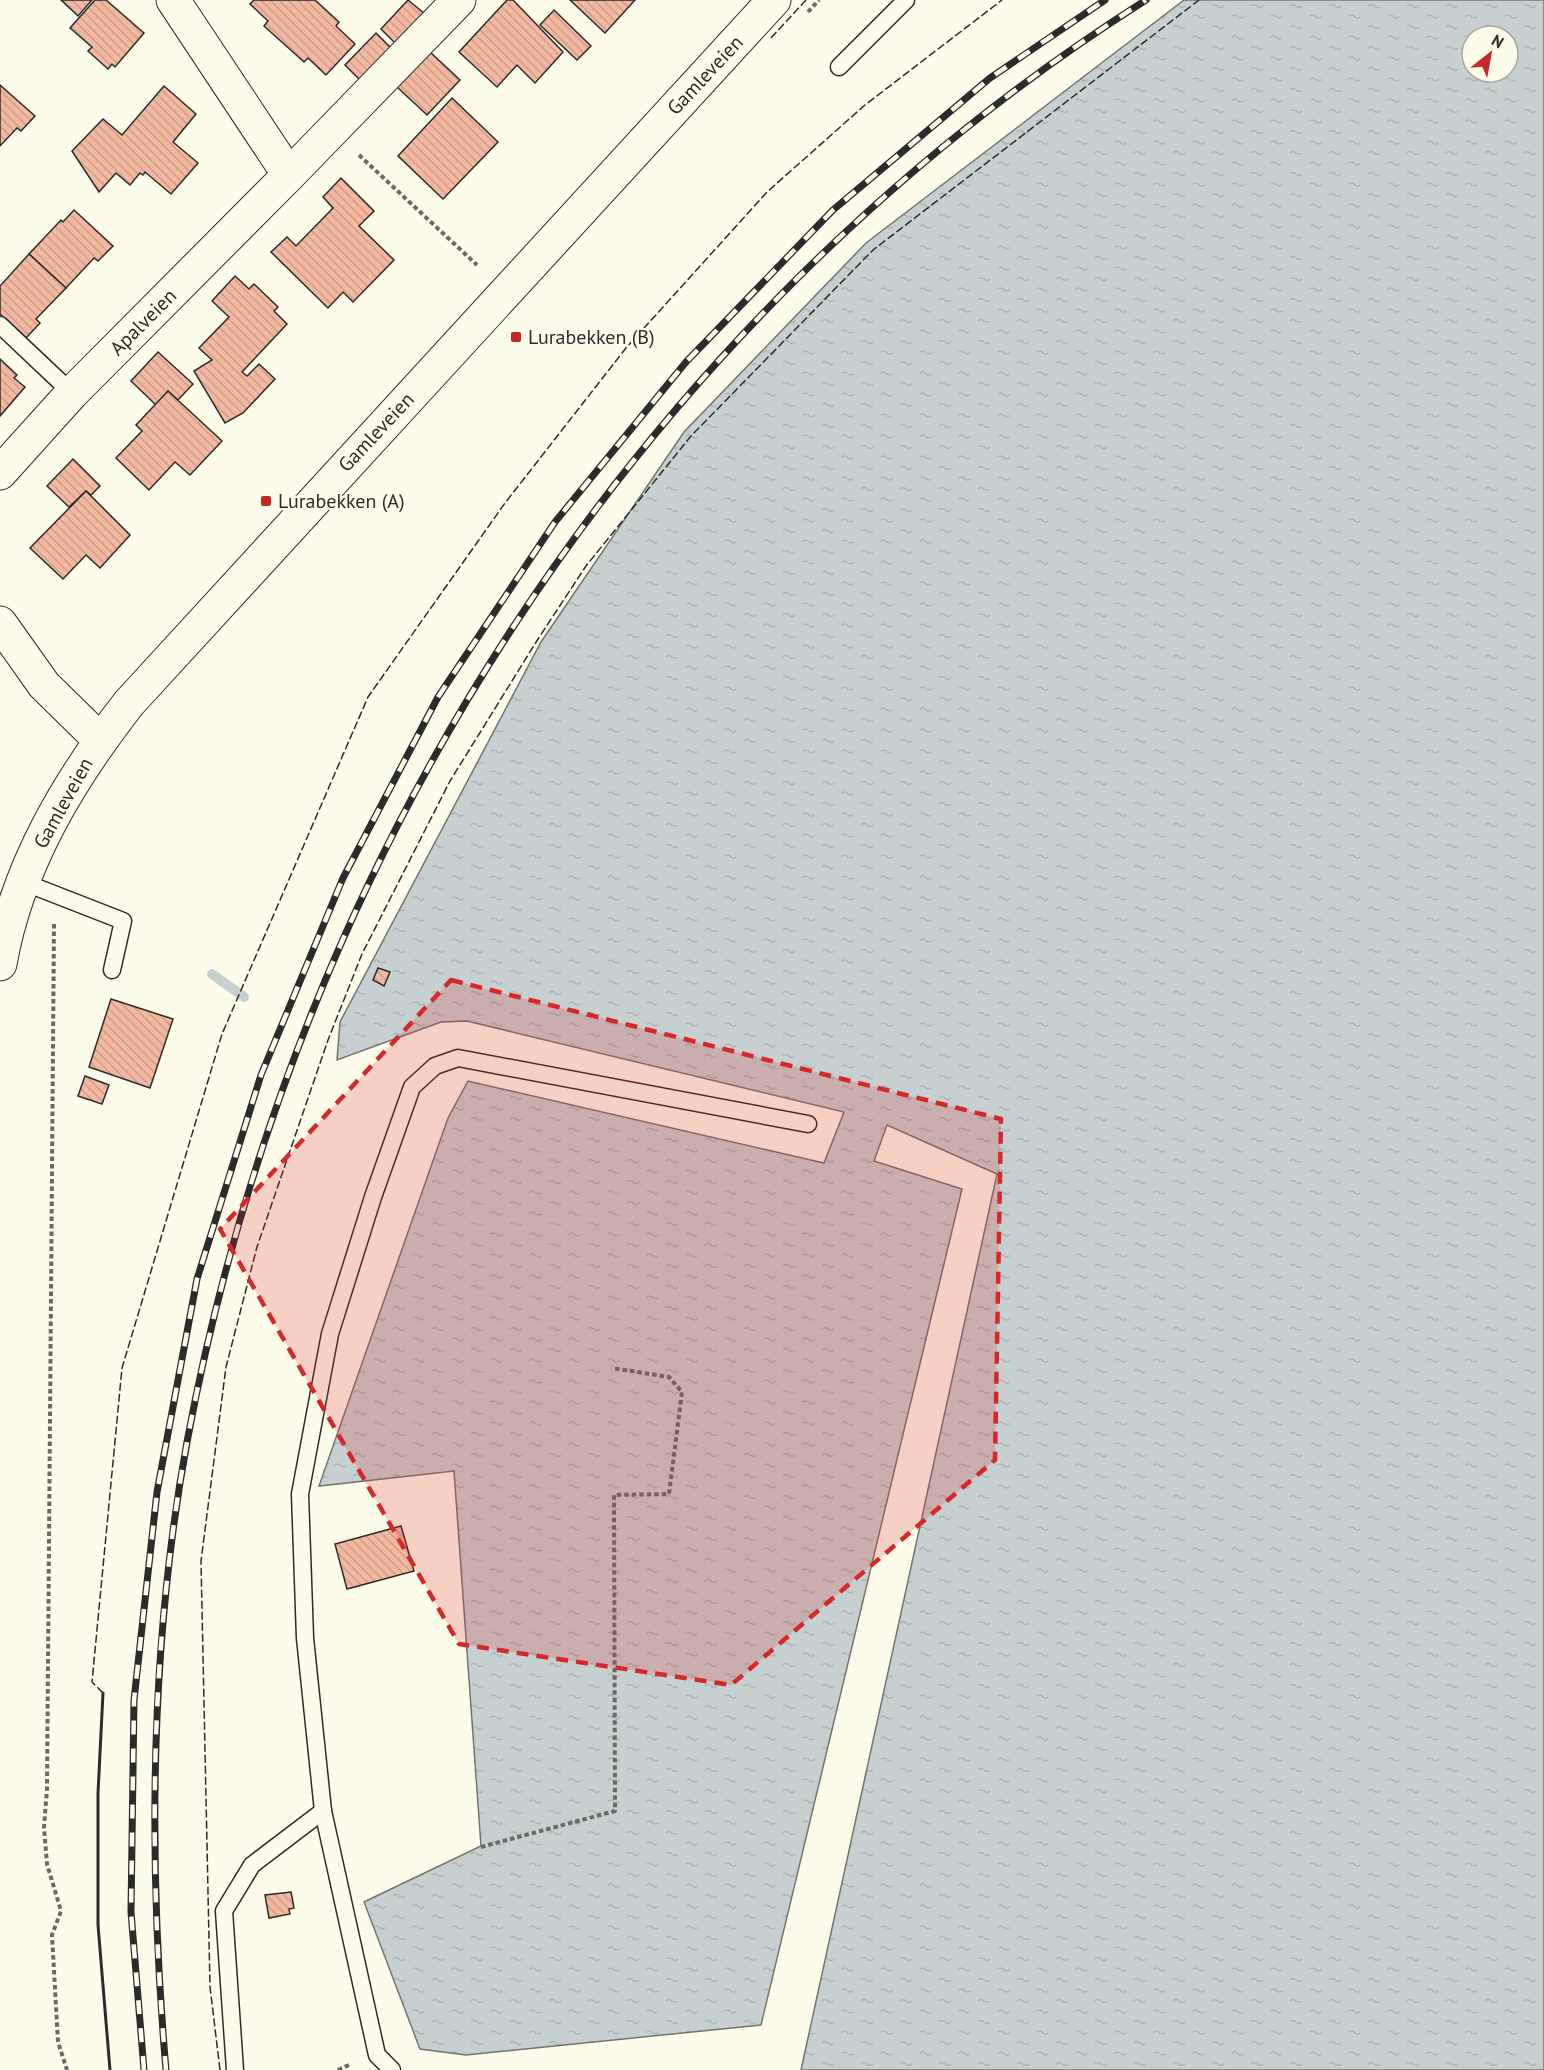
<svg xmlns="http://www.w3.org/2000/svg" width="1544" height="2070" font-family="'PT Sans',sans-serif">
<defs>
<pattern id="water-ripples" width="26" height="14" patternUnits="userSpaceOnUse" patternTransform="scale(1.5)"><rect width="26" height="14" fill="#c7d0d0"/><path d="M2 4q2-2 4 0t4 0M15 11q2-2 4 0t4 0" fill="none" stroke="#abb3b3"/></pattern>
<pattern id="building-back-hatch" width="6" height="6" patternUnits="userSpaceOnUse" patternTransform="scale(1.5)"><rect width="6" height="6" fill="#f2b8a0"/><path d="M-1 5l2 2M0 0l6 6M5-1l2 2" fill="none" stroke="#d09e8a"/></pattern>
</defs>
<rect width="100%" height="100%" fill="#fdfbea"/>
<path fill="url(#water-ripples)" stroke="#74746e" stroke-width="1.5" fill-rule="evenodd" d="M1184,0H1544V2070H801L997,1174L887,1125L874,1161L962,1189L761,2025L466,2055L420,2049L364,1902L481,1846L454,1471L319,1486L448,1118L468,1081L824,1163L844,1112L467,1021L441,1022L337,1060L340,1022L541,642L684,432L866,243ZM1472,36H1508V72H1472Z"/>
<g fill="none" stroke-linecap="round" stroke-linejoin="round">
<polyline stroke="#c7d0d0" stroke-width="10" points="212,974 244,997"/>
</g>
<g fill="url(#building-back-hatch)" stroke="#2b2b2b" stroke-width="1.5">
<polygon points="61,0 92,0 78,16"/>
<polygon points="95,0 106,0 144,33 115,67 112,64 108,69 88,51 92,47 70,28"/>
<polygon points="254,0 315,0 339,22 336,26 355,44 326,75 308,58 304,62 264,26 268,21 250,4"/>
<polygon points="408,0 426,15 397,45 381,29"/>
<polygon points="507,0 513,0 563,52 535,83 517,65 497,87 459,52"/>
<polygon points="570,0 635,0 605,33"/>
<polygon points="554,10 591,46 577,60 540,25"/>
<polygon points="376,33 395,52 364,84 345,65"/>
<polygon points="430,52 460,80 427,115 397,87"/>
<polygon points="0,85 35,116 21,131 17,128 0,146"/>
<polygon points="164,86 196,114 173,142 198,163 171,194 145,172 143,175 140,173 130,185 116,173 99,192 72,151 103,119 122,135"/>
<polygon points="452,98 498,142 443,199 398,156"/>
<polygon points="341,178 374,211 359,226 394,260 353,302 343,292 328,308 271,252 287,237 296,246 333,208 323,197"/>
<polygon points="74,210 113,246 98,261 94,258 66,288 29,254 61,220 63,222"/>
<polygon points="29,254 66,288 36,319 40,323 26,338 0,314 0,286"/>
<polygon points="235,276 249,289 254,284 278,307 274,311 287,324 242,372 247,376 259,364 275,379 243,413 225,423 194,371 212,360 199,348 229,317 212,301"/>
<polygon points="158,352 193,384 178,400 168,391 156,405 131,381"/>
<polygon points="0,359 17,375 14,378 25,387 0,416"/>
<polygon points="168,391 222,441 190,475 175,462 149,490 116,458 142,431 136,425"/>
<polygon points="73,459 100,486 91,495 86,491 69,507 47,486"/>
<polygon points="86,491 130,535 100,568 86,555 63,579 30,548"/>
<polygon points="378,968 390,972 384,986 373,980"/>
<polygon points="111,999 173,1019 150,1088 89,1067"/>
<polygon points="85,1076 109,1085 102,1104 78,1096"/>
<polygon points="401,1526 414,1571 347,1589 335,1544"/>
<polygon points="291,1892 294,1908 289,1909 290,1914 269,1918 265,1895"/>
</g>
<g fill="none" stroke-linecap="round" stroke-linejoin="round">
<g stroke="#2b2b2b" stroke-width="19">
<g id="service">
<polyline points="839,67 906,0"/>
<polyline points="0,325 72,393"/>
<polyline points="23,882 123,921 112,970"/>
<polyline points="235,2070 224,1911 252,1865 323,1811"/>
<polyline points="392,2070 377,2055 323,1811 305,1638 300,1494 330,1334 373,1197 412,1087 435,1066 458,1058 808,1124"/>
</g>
</g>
<g stroke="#2b2b2b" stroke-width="35">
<g id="minor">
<polyline points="173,0 289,175"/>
<polyline points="0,473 72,393 289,175 459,0"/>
<polyline points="0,623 44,685 100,740"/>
</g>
</g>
<g stroke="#2b2b2b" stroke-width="35">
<path id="secondary" d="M0,964C17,866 69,780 129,703L774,0"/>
</g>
<g stroke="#6a6964" stroke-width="4" stroke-dasharray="4.5 3" stroke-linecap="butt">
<polyline points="808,12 819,0"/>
<polyline points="359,155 477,265"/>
<polyline points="54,924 47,1789 44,1827 47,1864 61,1911 52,1935 58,2042 67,2070"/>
<polyline points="481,1847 615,1811 614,1495 669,1494 682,1392 669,1377 612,1368"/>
<polyline points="338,2070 351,2064"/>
</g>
<use href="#service" stroke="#fdfbea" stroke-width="16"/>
<use href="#minor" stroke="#fdfbea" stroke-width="33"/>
<use href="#secondary" stroke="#fdfbea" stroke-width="33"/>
<g stroke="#2b2b2b" stroke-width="7">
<g id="rail">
<polyline points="144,2070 131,1912 134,1700 157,1492 197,1279 261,1075 343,878 438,697 555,522 686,362 833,210 990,78 1105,0"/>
<path d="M166,2070C148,1861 149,1649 187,1442C296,854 638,322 1146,0"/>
</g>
</g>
<use href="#rail" stroke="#fdfbea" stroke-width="4.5" stroke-dasharray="14" stroke-linecap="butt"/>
<g stroke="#2b2b2b" stroke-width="1.5" stroke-dasharray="8 3" stroke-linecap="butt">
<polyline points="771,38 806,0"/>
<polyline points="103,1693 92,1682 122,1368 222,1034 368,697 505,503 626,348 767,192 865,105 1002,0"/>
<polyline points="220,2070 210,1987 201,1561 226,1367 257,1247 328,1040 362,954 450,781 538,639 586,566 691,436 873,250 1199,0"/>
</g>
<polyline stroke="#2b2b2b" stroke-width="3" points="103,1693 98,1793 98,1925 110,2070"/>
</g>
<path fill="#d62828" fill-opacity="0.2" stroke="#d62828" stroke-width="4.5" stroke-dasharray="12 8" stroke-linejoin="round" d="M451,980L1001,1119L995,1460L731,1685L459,1644L220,1229Z"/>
<g fill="#c62828" stroke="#fdfbea" stroke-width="2">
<rect x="510" y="331" width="12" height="12" rx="3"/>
<rect x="260" y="495" width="12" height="12" rx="3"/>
</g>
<g text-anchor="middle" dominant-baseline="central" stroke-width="4.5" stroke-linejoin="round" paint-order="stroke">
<g font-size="20" fill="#2b2b2b" stroke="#fdfbea">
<text transform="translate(705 75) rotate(-47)">Gamleveien</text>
<text transform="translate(143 322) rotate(-45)">Apalveien</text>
<text transform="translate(376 432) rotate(-47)">Gamleveien</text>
<text transform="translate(63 803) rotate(-61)">Gamleveien</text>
</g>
<g font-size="20" fill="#2b2b2b" stroke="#fdfbea" text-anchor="start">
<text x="528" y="337">Lurabekken (B)</text>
<text x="278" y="501">Lurabekken (A)</text>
</g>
</g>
<g transform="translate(1490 54) rotate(31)"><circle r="28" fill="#fdfbea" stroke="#a9a89e" stroke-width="1.5"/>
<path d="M0-4.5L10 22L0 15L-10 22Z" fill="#c62828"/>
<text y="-9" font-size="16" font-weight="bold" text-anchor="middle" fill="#2b2b2b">N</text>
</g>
</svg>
